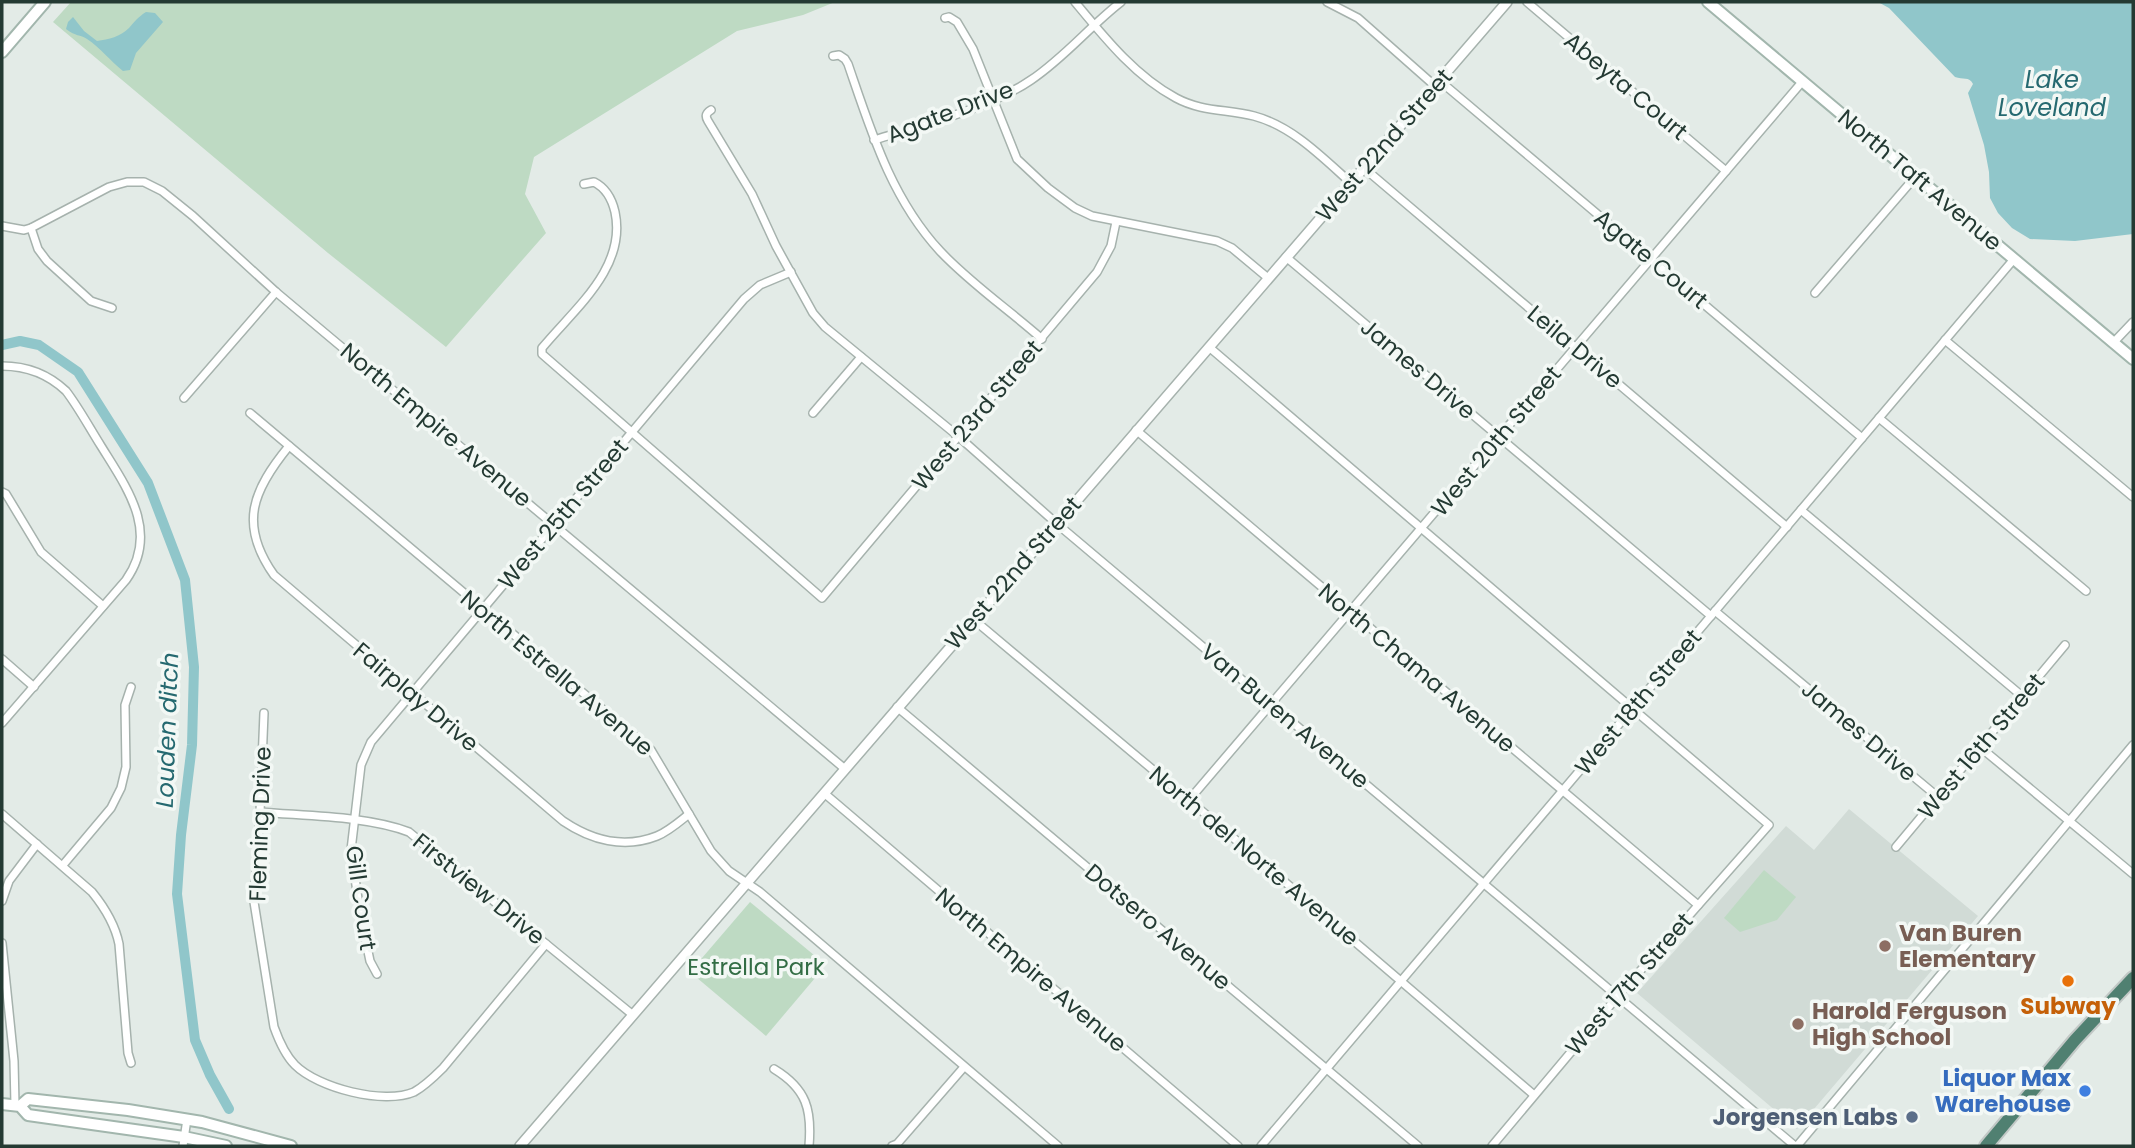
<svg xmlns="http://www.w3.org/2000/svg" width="2135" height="1148" font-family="Poppins,sans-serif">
<rect width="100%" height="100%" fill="#e3ebe7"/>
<polygon fill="#d1dbd6" points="1849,809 1978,916 1797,1129 1637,993 1786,826 1814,850"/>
<g fill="#bedac3">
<polygon points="71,2 835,2 803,15 737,31 534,157 525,194 546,233 446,347 328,253 53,22"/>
<polygon points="1764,870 1796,897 1777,920 1740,932 1724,918"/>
<polygon points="750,902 826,965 766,1036 690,972"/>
</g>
<g fill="#90c6ca">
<path d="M1878,2H2133V234L2075,241L2030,239L2012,228L1998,213L1990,198L1989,172L1984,145L1968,93L1973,84C1969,76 1963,80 1955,77L1889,8Z"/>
<path d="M146,12L155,13L163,22L136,53L130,70L123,71C110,61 101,48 87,39C80,34 76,37 66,29L68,22L73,17L84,31L97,41C109,39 120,37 129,28C135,21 138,17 146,12Z"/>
</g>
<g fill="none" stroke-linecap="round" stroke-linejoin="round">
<polyline stroke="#90c6ca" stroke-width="10" points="2,345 20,341 39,345 78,372 148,483 185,580 194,667 192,745 181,835 177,894 195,1040 210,1075 229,1109"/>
<g stroke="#a6b2ad" stroke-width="10">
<g id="minor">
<path d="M1075,2C1104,37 1135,76 1176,98C1202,112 1227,109 1254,116C1292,126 1322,157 1351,183"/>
<polyline points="1327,2 1358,18 1435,86"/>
<polyline points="1527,2 1726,171"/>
<polyline points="945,18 949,17 957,22 973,49 1017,159 1048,188 1075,208 1092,216 1217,241 1232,248 1268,278"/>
<path d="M833,56L839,55L845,59L848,64C871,131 891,198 940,251C970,283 1008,309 1042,339"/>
<polyline points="1440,81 1862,438"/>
<path d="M711,110C706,113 705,116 708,121L752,194L776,246L813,313L825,327L959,437L1056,523L1795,1146"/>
<path d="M874,140C923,125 990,108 1031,80C1064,58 1090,26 1121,2"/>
<polyline points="1364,168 1787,527"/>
<path d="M584,184L594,182C606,188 612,199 615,212C627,268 574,309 542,348V354L822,598L1097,272L1111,246L1116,222"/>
<polyline points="2,226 24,230 31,228 109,187 127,182 144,182 162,191 193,216 276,292 845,769"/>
<polyline points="31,228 38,249 47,261 91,301 112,308"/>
<polyline points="1286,257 1711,616"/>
<polyline points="1815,293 1916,176"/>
<polyline points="1945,340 2133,497"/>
<polyline points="2114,342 2133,322"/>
<polyline points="1209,347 1769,825 1618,996 1492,1146"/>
<path d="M2,366C26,366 48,374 66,391C79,408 89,427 101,446C127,488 160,532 126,580L2,723"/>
<polyline points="184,398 276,292"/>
<polyline points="250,413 651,750 711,851 729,871 760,892 1058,1146"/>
<polyline points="813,413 861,357"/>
<polyline points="1879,418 2086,591"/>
<polyline points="1136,430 1698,905"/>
<path d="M289,446C253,490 238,524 274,575L563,821C591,840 624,849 657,836C669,831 679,822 689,814"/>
<polyline points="2,492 6,494 41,552 103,606"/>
<polyline points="1801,510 2022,696"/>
<polyline points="1715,611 1938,797"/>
<polyline points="973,619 1189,800 1534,1095"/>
<polyline points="2,659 34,687"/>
<polyline points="897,707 1418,1146"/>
<path d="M264,713L260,812L254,902L274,1027C279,1041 285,1055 295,1065C318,1088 384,1105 414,1092C425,1086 434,1077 443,1068L546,944"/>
<polyline points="1980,747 2133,874"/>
<polyline points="824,793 1238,1146"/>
<polyline points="1189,800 1802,82"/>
<path d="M260,812C305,816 368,816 409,832L633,1015"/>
<path d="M2,814L92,892C105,908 115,924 119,944L128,1053L131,1063"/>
<polyline points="1896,847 2065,645"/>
<polyline points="63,865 111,808 121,788 126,767 125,705 131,687"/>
<polyline points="2,901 9,881 37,844"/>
<polyline points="2,943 14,1061 15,1105"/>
<polyline points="377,974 370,961 360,913 351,850 361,765 371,742 744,299 760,285 791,272"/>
<path d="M774,1069C807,1089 812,1110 809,1146"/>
<polyline points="183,1146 187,1119"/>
<polyline points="892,1146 897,1144 964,1067"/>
<polyline points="1261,1146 2014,259"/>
<polyline points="1797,1146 2133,745"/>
</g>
</g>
<g stroke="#a6b2ad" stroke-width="12">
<polyline id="tertiary" points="520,1146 1507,2"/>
</g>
<g stroke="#a2b6ad" stroke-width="14">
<g id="secondary">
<polyline points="1708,2 2133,359"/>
<polyline points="2,52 45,2"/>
<polyline points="2,1104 20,1106 28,1115 184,1137 226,1146"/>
<polyline points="20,1106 28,1099 128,1110 202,1122 291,1146"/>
</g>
</g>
<g stroke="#c2c8c6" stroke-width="16">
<polyline id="trunk" points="1986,1146 2075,1040 2133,978"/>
</g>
<use href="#minor" stroke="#fff" stroke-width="7"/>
<use href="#tertiary" stroke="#fff" stroke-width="9"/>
<use href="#secondary" stroke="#fff" stroke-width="10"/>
<use href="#trunk" stroke="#508071" stroke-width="12"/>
</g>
<g fill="#8d6e63" stroke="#f3f8f5" stroke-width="2.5">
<circle cx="1885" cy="946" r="7"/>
<circle cx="1798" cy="1024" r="7"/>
</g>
<circle fill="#e8710a" stroke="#f3f8f5" stroke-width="2.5" cx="2068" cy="981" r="7"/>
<circle fill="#3f7fe0" stroke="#f3f8f5" stroke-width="2.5" cx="2085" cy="1091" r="7"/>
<circle fill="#5c6f8a" stroke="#f3f8f5" stroke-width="2.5" cx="1912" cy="1117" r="7"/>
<g text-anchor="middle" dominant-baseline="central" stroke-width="7" stroke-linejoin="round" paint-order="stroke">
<g font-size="23" fill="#243a33" stroke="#f3f8f5">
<text transform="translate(1626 86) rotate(40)">Abeyta Court</text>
<text transform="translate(950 112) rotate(-21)">Agate Drive</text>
<text transform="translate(1384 145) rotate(-49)">West 22nd Street</text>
<text transform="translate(1920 180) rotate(40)">North Taft Avenue</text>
<text transform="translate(1651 259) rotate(40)">Agate Court</text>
<text transform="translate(1575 347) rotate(40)">Leila Drive</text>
<text transform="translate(1418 369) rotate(40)">James Drive</text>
<text transform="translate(977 415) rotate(-50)">West 23rd Street</text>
<text transform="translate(436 425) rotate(40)">North Empire Avenue</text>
<text transform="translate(1496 441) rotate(-50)">West 20th Street</text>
<text transform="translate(563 514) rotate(-50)">West 25th Street</text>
<text transform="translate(1013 573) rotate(-49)">West 22nd Street</text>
<text transform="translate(1417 668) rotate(40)">North Chama Avenue</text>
<text transform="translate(557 673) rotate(40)">North Estrella Avenue</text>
<text transform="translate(416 697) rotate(40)">Fairplay Drive</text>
<text transform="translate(1638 702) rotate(-50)">West 18th Street</text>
<text transform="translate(1285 716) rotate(40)">Van Buren Avenue</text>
<text transform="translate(1859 731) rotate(40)">James Drive</text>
<text transform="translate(1981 746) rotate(-50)">West 16th Street</text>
<text transform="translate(260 824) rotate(-88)">Fleming Drive</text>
<text transform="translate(1254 856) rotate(40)">North del Norte Avenue</text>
<text transform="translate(479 889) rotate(39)">Firstview Drive</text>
<text transform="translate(361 898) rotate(82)">Gill Court</text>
<text transform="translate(1158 927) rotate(40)">Dotsero Avenue</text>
<text transform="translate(1031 970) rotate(40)">North Empire Avenue</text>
<text transform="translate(1629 984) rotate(-49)">West 17th Street</text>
</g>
<g font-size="23" font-weight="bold" fill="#785e54" stroke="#f3f8f5" text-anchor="start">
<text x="1899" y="933">Van Buren<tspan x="1899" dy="26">Elementary</tspan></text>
<text x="1812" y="1011">Harold Ferguson<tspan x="1812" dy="26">High School</tspan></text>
</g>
<g font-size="23" fill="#336d45" stroke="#f3f8f5">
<text x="756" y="967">Estrella Park</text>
</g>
<g font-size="23" font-weight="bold" fill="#c56008" stroke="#f3f8f5">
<text x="2068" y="1006">Subway</text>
</g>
<g font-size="23" font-weight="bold" fill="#366cbe" stroke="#f3f8f5" text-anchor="end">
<text x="2071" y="1078">Liquor Max<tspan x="2071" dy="26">Warehouse</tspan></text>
</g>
<g font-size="23" font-weight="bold" fill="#4e5e75" stroke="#f3f8f5" text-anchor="end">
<text x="1898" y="1117">Jorgensen Labs</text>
</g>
<g font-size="24" font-style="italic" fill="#256970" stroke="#f3f8f5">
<text x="2052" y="79">Lake<tspan x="2052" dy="28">Loveland</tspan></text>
<text transform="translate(167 730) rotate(-88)">Louden ditch</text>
</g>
</g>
<rect width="2135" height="1148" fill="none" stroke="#243a33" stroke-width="7"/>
</svg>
